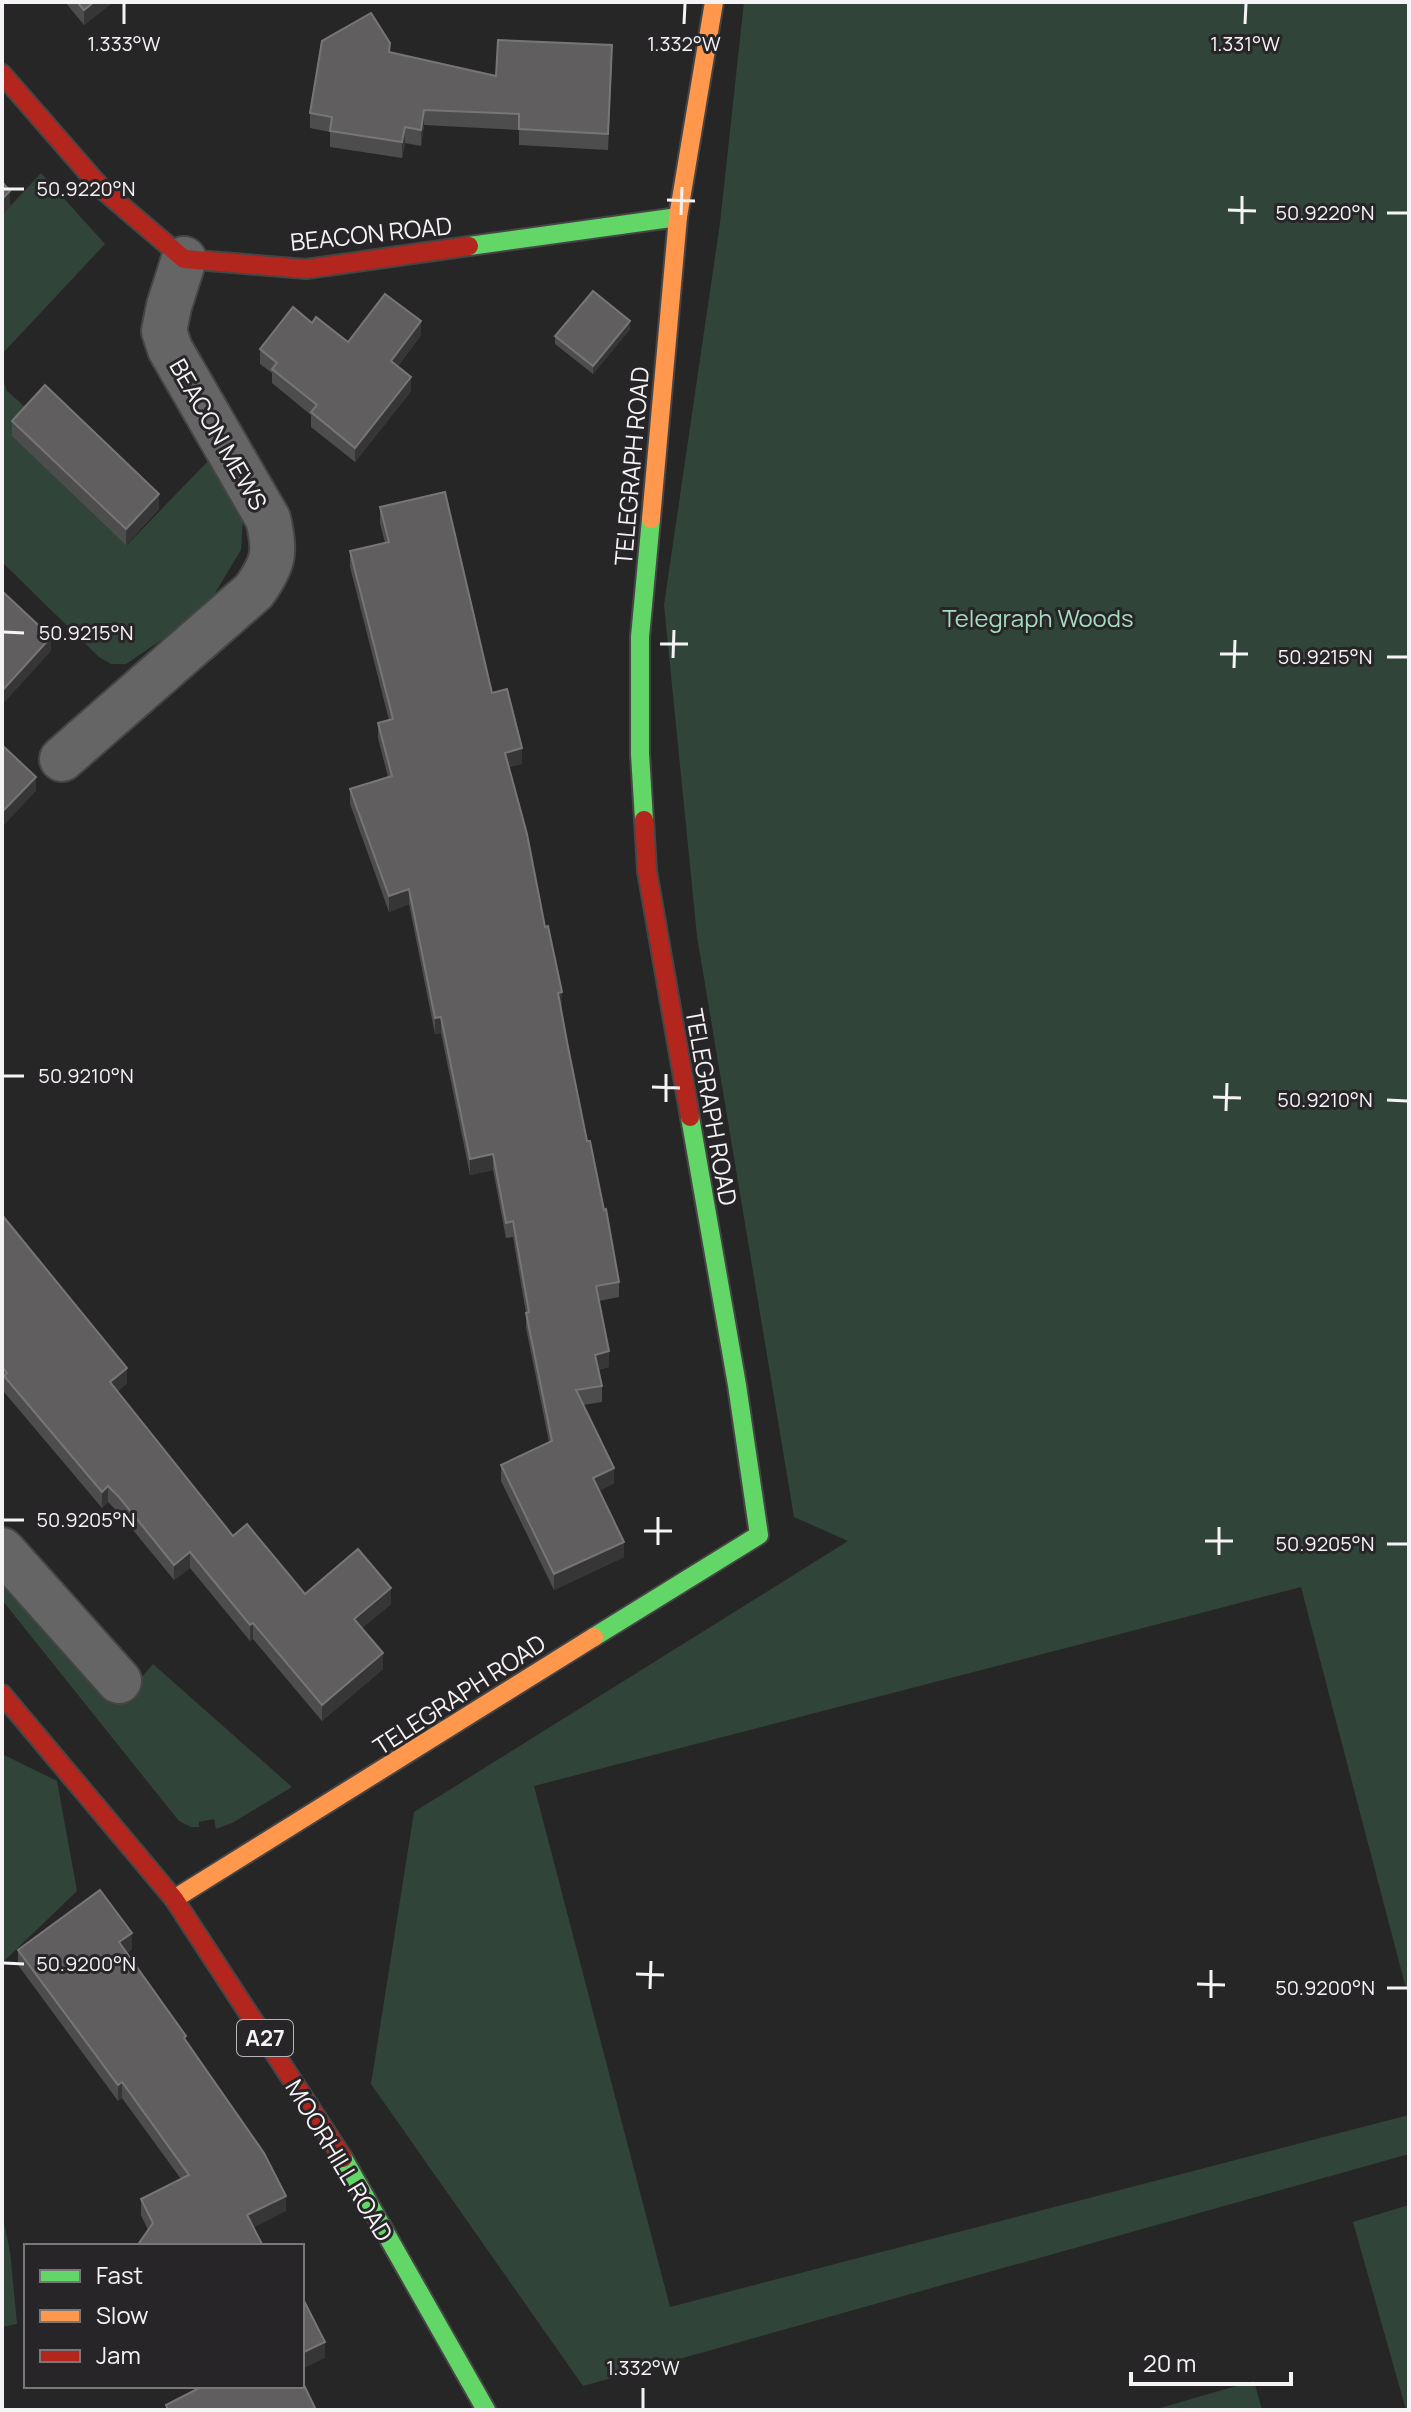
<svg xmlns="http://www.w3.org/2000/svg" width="1411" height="2412" font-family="Manrope,sans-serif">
<rect width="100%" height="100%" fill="#272627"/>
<g fill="#31443a">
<polygon points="744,2 1409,2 1409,2000 1301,1587 534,1786 670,2307 1409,2115 1409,2154 583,2386 371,2084 414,1812 848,1541 794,1517 697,936 664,605 720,223"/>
<polygon points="41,173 105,244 2,354 2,215"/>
<polygon points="2,376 7,391 33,414 127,545 208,461 243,518 241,550 204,611 126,664 111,664 99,657 2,562"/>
<polygon points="2,1581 130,1691 153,1664 292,1787 232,1823 216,1829 214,1819 199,1822 199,1827 191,1827 179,1821 2,1600"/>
<polygon points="2,1754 57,1781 77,1891 2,1963"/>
<polygon points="1409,2205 1409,2410 1406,2410 1353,2222"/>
<polygon points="2,2213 10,2252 17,2324 2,2327"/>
<polygon points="1254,2381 1262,2410 1153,2410"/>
</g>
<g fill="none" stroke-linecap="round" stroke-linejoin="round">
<g stroke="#464546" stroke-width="48">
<g id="street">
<path d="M62,759L254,591C274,563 276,552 268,519L170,349L164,331L169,306L184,259"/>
<polyline points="2,1550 119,1681"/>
</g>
</g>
<g stroke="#464546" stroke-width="22">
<g id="fast">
<polyline points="469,246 678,217"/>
<polyline points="644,820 640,754 640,637 651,519"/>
<polyline points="594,1637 759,1535 737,1385 690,1117"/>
<polyline points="343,2158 486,2410"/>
</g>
</g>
<g stroke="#464546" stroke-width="22">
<g id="slow">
<polyline points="651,519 678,217 714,2"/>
<polyline points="174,1899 594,1637"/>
</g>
</g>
<g stroke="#464546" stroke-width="22">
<g id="jam">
<polyline points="2,74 103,190 184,259 306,269 469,246"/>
<polyline points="644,820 647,871 690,1117"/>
<polyline points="2,1694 174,1899 343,2158"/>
</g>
</g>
<use href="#street" stroke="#666566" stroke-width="44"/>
<use href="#fast" stroke="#63d668" stroke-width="18"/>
<use href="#slow" stroke="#ff974d" stroke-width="18"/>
<use href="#jam" stroke="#b3261e" stroke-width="18"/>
</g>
<g fill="#4e4d4d">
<polygon points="65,2 113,2 84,25"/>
<polygon points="390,52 496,76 612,61 608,150 519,145 519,130 424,125 421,146 405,143 402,158 330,147 330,132 310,128 310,113"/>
<polygon points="630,329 593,374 555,344 555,336"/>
<polygon points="421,335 398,366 411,391 355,462 311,427 311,415 272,383 272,373 260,364 260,349"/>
<polygon points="12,421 159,509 126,545 12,436"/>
<polygon points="380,507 492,693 522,764 509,767 562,1008 560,1008 587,1141 619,1282 619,1297 599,1301 609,1367 598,1370 602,1386 602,1402 583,1405 614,1483 599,1491 624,1557 554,1590 501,1481 501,1465 549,1442 526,1328 526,1313 513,1237 506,1238 493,1170 470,1175 441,1033 435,1034 409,904 389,912 350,804 350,789 388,777 378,738 378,723 389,720 350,567 350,551 385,543 380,523"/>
<polygon points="2,1215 127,1383 117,1392 233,1536 305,1594 391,1604 362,1628 383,1669 322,1721 253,1639 250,1641 190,1568 174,1580 119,1513 108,1502 102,1508 4,1392 4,1385 2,1382"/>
<polygon points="132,1949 127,1953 186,2042 286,2211 148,2230 141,2215 141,2199 181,2179 122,2098 118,2101 18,1965 18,1950"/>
</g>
<g fill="#373636">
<polygon points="94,2 113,2 84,25 84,10"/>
<polygon points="424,110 424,125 421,146 421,130"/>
<polygon points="405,127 405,143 402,158 402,142"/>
<polygon points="10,191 10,207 2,215 2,199"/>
<polygon points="421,321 421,335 391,375 391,361"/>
<polygon points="630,321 630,329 593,374 593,366"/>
<polygon points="411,377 411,391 355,462 355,448"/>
<polygon points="159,494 159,509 126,545 126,529"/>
<polygon points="51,637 51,651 2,705 2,691"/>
<polygon points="522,748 522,764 505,768 505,753"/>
<polygon points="36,777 36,791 2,827 2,812"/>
<polygon points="409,889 409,904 389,912 389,896"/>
<polygon points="562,992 562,1008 558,1009 558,993"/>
<polygon points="441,1017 441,1033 435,1034 435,1018"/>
<polygon points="493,1154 493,1170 470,1175 470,1159"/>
<polygon points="609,1351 609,1367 595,1370 595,1355"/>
<polygon points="127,1368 127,1383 110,1398 110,1382"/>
<polygon points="614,1468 614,1483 593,1494 593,1478"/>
<polygon points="108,1486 108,1502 102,1508 102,1492"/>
<polygon points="624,1542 624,1557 554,1590 554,1574"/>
<polygon points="190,1552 190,1568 174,1580 174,1565"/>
<polygon points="391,1588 391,1604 354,1635 354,1619"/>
<polygon points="253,1623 253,1639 250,1641 250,1625"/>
<polygon points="383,1653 383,1669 322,1721 322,1705"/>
<polygon points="132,1933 132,1949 119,1958 119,1942"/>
<polygon points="122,2082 122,2098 118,2101 118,2085"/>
<polygon points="286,2196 286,2211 247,2231 247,2215"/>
<polygon points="325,2342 325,2358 302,2369 302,2353"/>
</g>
<g fill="#605e5f" stroke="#777676" stroke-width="2">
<polygon points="77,2 94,2 84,10"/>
<polygon points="371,13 390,43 389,52 496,76 498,40 612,45 608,134 519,129 519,114 424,110 421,130 405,127 402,142 330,131 332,117 310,113 322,41"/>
<polygon points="2,182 10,191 2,199"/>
<polygon points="593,291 630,321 593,366 555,336"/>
<polygon points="385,294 421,321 391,361 411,377 355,448 311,412 317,405 272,369 277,363 260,349 293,307 312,323 316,317 348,342"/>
<polygon points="45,385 159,494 126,529 12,421"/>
<polygon points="445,492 492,693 507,689 522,748 505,753 527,834 545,927 548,926 562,992 558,993 568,1047 587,1141 590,1141 604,1210 606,1209 619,1282 596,1286 609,1351 595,1355 602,1386 576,1390 614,1468 593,1478 624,1542 554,1574 501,1465 552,1441 526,1313 529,1312 513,1221 506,1223 493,1154 470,1159 441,1017 435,1018 409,889 389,896 350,789 392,776 378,723 393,719 350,551 389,542 380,507"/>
<polygon points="2,591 51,637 2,691"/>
<polygon points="2,745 36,777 2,812"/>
<polygon points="2,1215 127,1368 110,1382 233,1536 247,1524 305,1594 358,1549 391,1588 354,1619 383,1653 322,1705 253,1623 250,1625 190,1552 174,1565 119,1497 108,1486 102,1492 4,1376 7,1373 2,1367"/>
<polygon points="100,1890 132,1933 119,1942 186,2036 184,2038 264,2153 286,2196 247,2215 263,2246 137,2246 153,2223 141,2199 189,2175 122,2082 118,2085 18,1950"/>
<polygon points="302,2297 325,2342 302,2353"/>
<polygon points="302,2381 316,2410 168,2410 166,2405 203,2386 302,2386"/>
</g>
<path fill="none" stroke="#f5f3f5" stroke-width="3" d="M124,24V4M684,24L685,4M1245,24L1246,4M4,189H24M667,200L695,201M1228,210L1256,211M1387,213H1407M681,215L682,187M1242,224V196M4,632L24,633M660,644H688M1220,654H1248M1387,657H1407M673,658L674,630M1234,668L1235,640M4,1076H24M652,1087L680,1088M1213,1097L1241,1098M1387,1100L1407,1101M666,1102V1074M1226,1111L1227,1083M4,1520H24M644,1531H672M1205,1541H1233M1387,1544H1407M658,1545V1517M1219,1555V1527M4,1963L24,1964M636,1974L664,1975M1197,1984L1225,1985M1387,1988H1407M650,1989L651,1961M1211,1998V1970M643,2408V2388"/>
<g text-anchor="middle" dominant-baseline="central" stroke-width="6" stroke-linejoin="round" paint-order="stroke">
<rect fill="#282528" stroke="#b8b5b8" stroke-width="2" x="237" y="2020" width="56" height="36" rx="6"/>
<g font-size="22" font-weight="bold" fill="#f5f3f5">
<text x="265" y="2038">A27</text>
</g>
<g font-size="24" fill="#f5f3f5" stroke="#282528">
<text transform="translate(371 233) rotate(-6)">BEACON ROAD</text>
<text transform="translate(219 434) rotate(60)">BEACON MEWS</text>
<text transform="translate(631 466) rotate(-85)">TELEGRAPH ROAD</text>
<text transform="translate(712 1107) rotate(80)">TELEGRAPH ROAD</text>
<text transform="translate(459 1694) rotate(-33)">TELEGRAPH ROAD</text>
<text transform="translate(340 2160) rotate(59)">MOORHILL ROAD</text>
</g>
<g font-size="24" fill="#a3ddbe" stroke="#282528">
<text x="1038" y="617">Telegraph Woods</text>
</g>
</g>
<g font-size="20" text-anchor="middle" fill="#f5f3f5" stroke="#282528" stroke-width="6" stroke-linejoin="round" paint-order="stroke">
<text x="124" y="51">1.333°W</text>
<text x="684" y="51">1.332°W</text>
<text x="1245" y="51">1.331°W</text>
<text x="86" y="196">50.9220°N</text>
<text x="1325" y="220">50.9220°N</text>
<text x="86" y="640">50.9215°N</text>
<text x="1325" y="664">50.9215°N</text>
<text x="86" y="1083">50.9210°N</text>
<text x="1325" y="1107">50.9210°N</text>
<text x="86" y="1527">50.9205°N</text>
<text x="1325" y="1551">50.9205°N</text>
<text x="86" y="1971">50.9200°N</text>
<text x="1325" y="1995">50.9200°N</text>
<text x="643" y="2375">1.332°W</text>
</g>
<rect width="1411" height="2412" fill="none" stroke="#f5f3f5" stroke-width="8"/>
<rect x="24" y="2244" width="280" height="144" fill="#282528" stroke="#7a777a" stroke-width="2"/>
<rect x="40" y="2270" width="40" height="12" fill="#63d668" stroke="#7a777a" stroke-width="2"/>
<text x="96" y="2284" font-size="24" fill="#f5f3f5">Fast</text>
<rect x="40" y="2310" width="40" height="12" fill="#ff974d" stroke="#7a777a" stroke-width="2"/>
<text x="96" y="2324" font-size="24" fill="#f5f3f5">Slow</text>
<rect x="40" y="2350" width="40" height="12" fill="#b3261e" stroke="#7a777a" stroke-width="2"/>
<text x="96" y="2364" font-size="24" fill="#f5f3f5">Jam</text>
<path d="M1131 2372v12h160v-12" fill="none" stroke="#f5f3f5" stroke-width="4"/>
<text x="1143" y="2372" font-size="24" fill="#f5f3f5" stroke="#282528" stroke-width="6" paint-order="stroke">20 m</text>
</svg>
